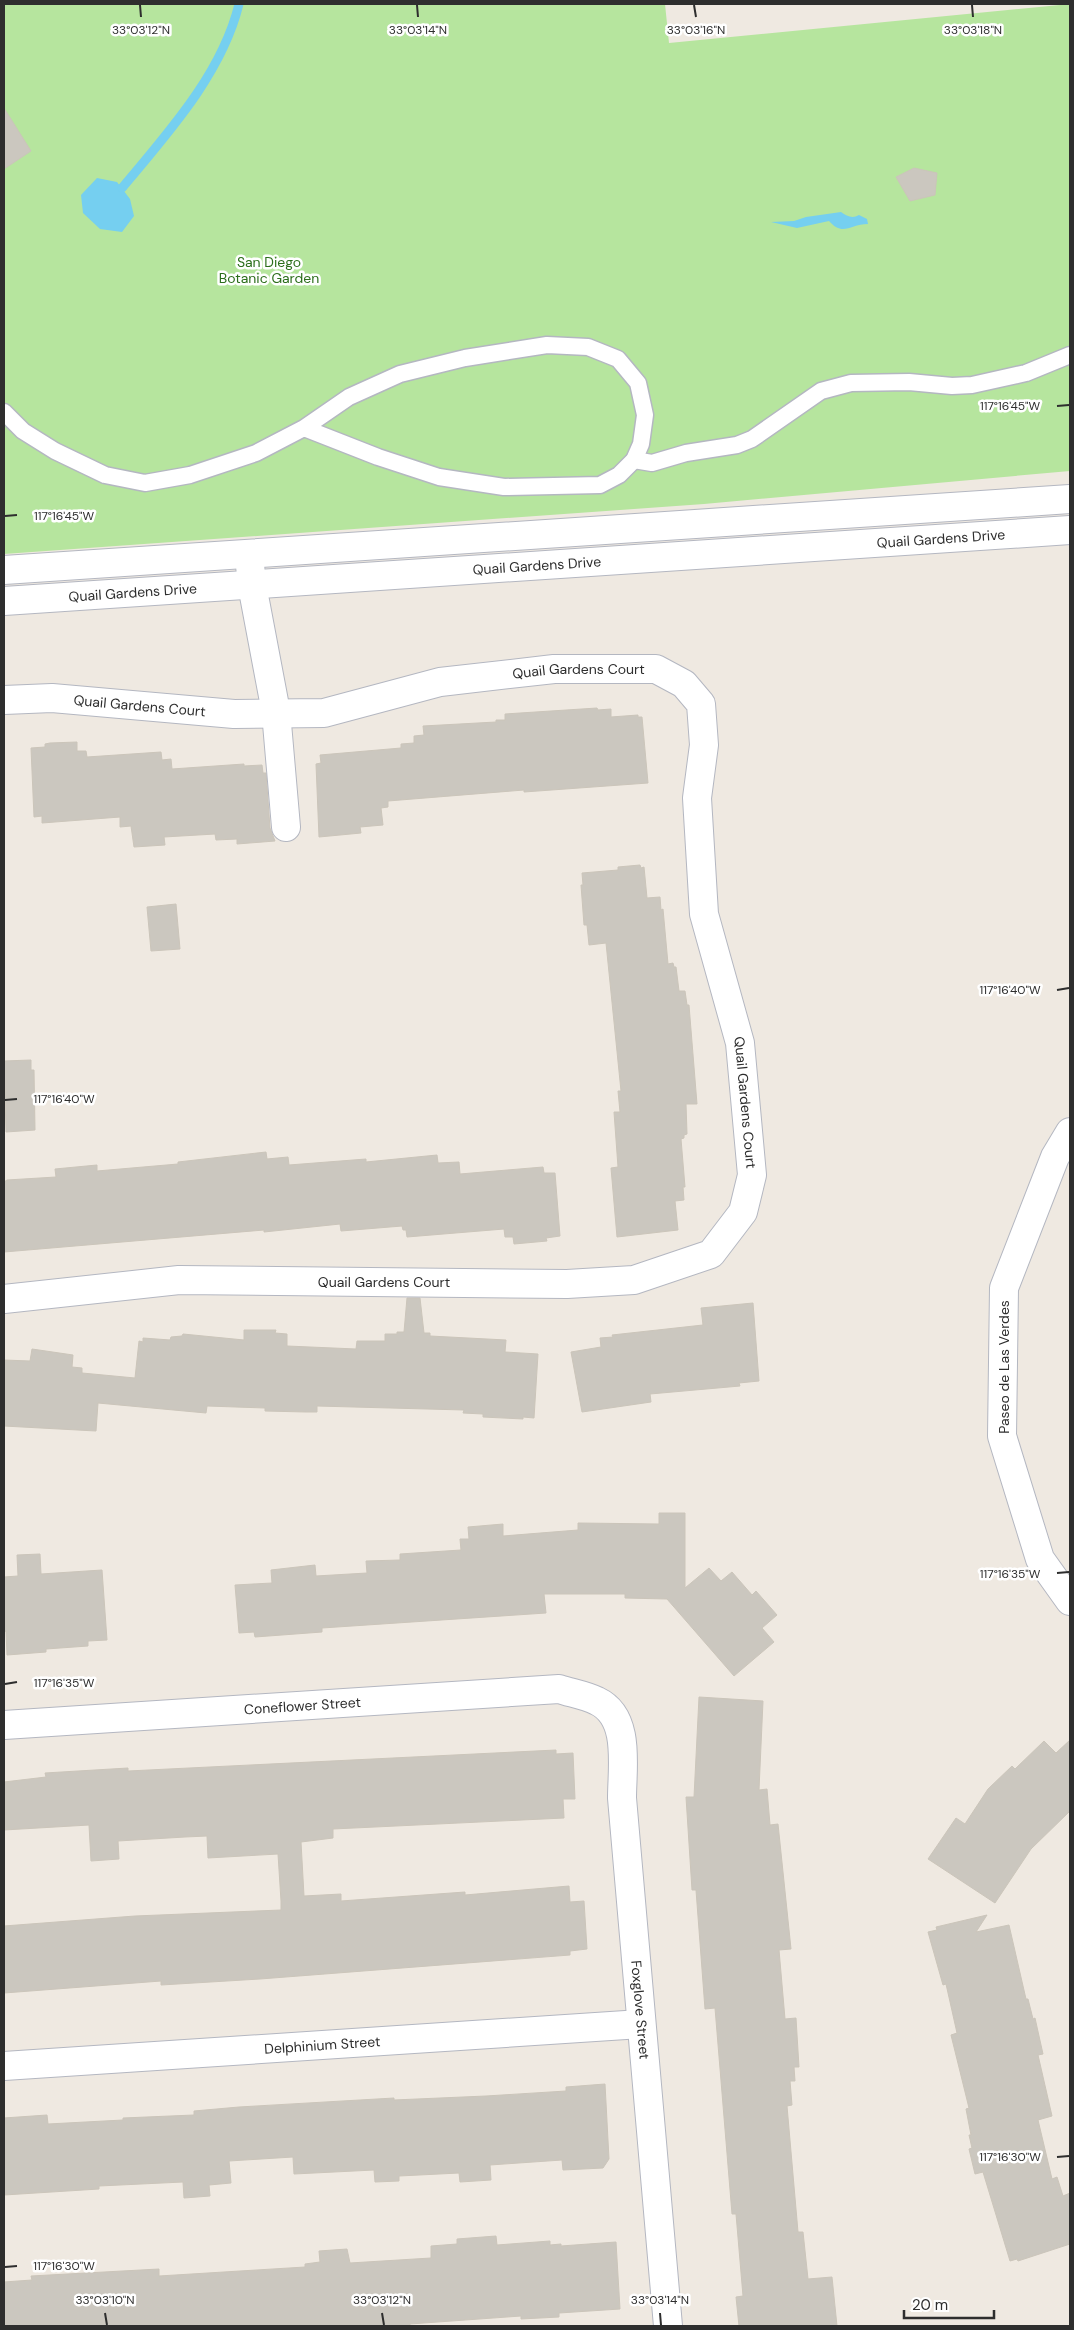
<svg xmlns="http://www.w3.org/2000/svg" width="1074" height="2330" font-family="'DM Sans',sans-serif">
<rect width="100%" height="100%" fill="#efe9e1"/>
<polygon fill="#b6e59e" points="4,4 665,4 669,43 1070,4 1070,471 704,504 4,554"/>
<g fill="#75cff0">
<polygon points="97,178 117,182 130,199 134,216 122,232 100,229 83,213 81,195"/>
<path d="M841,212C847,216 852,219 859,215L867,219L868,224C850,224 843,237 829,221L797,228L771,222L794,221L806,217Z"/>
</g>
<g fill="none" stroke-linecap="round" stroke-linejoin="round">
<path stroke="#75cff0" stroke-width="9" d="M122,188C167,134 222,74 239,4"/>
</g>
<g fill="#cbc7bf" stroke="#cbc5ba">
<polygon points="4,108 31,151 4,169"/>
<polygon points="914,168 937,173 935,195 910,201 896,177"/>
<polygon points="597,708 598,710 611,709 611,717 638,715 638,717 642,717 648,783 524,792 524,790 388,801 388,807 381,808 383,825 360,827 361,833 319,837 316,764 321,763 320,755 401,748 401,744 414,743 414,736 424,735 423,726 496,722 496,720 505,720 505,714"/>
<polygon points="77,742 77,751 86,751 87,757 161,752 162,760 171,759 172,769 244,764 244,766 262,765 263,773 266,773 270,828 275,841 237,844 237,839 216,840 215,834 164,837 165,845 134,847 131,826 120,827 120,817 42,823 42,816 34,817 31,748 45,747 45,744 50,743"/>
<polygon points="640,865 641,868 644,867 647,898 660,897 661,910 663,909 668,964 673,963 674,967 676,967 679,991 685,991 687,1005 689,1005 697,1104 686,1104 687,1134 684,1135 684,1138 681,1139 685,1187 683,1187 684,1200 675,1201 678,1230 617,1237 611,1168 618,1167 614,1112 620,1112 618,1091 621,1091 606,943 589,945 587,925 584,925 581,885 583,885 582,873 618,870 618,867"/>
<polygon points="176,904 180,949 151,951 147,907"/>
<polygon points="31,1060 31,1070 34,1070 35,1130 6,1132 4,1061"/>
<polygon points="266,1152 267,1159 288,1157 289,1165 366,1159 366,1162 437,1155 438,1163 459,1162 460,1174 543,1167 544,1173 555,1173 560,1236 546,1238 547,1241 514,1244 513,1237 505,1237 504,1229 407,1237 406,1230 403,1230 402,1226 341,1231 340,1224 264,1232 264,1230 4,1252 4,1182 7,1180 56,1177 55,1169 97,1165 97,1171 178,1164 178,1162"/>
<polygon points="407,1298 420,1298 424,1333 430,1333 430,1336 506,1340 505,1352 538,1354 534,1418 523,1417 523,1419 483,1417 483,1414 463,1413 464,1410 317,1406 317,1412 306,1412 265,1411 265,1408 207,1406 206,1413 98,1403 96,1431 4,1426 4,1360 30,1361 32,1349 73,1355 72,1367 82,1368 82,1373 135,1378 139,1341 143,1342 143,1338 170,1340 171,1337 182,1336 183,1334 244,1340 244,1330 276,1330 275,1333 287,1334 287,1346 356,1349 357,1341 385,1341 385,1334 397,1334 397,1332 404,1332"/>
<polygon points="753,1303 759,1381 739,1383 740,1386 650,1394 651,1402 582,1412 571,1352 601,1347 600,1338 613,1337 612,1335 703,1325 701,1308"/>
<polygon points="659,1513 685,1513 685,1588 709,1568 721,1581 732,1572 752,1595 756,1591 777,1615 762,1628 774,1642 734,1676 667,1599 625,1598 625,1594 544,1594 546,1613 322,1628 322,1632 255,1637 254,1632 239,1633 235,1585 272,1583 271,1570 315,1565 316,1576 367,1573 366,1561 400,1560 400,1554 461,1550 460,1539 469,1539 468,1527 503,1524 503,1536 578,1530 578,1523 659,1524"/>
<polygon points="40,1554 41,1574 102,1570 107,1640 88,1641 88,1646 46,1649 46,1652 7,1655 6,1631 4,1632 4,1577 18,1576 17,1555"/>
<polygon points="699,1697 763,1701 759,1790 767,1789 770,1825 778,1824 791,1949 779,1950 785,2019 796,2018 799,2067 794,2067 795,2081 790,2081 792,2105 787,2106 798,2232 803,2232 808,2279 832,2277 837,2326 739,2326 736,2297 743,2296 736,2214 732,2214 715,2008 705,2009 696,1890 692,1890 686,1797 694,1797"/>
<polygon points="1070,1740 1070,1811 1031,1849 995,1903 928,1859 956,1818 965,1824 988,1789 1012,1766 1015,1769 1044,1741 1056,1753"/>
<polygon points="556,1750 556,1754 573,1753 575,1799 563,1799 564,1818 333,1829 333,1838 301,1842 304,1896 341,1894 341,1901 465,1892 465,1895 569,1886 570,1902 584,1901 587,1949 570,1951 570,1955 260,1979 161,1985 161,1981 4,1993 4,1926 135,1916 281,1910 281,1901 278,1854 208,1858 207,1836 185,1837 118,1841 119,1859 91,1861 89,1825 4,1830 4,1782 46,1777 45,1773 128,1768 128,1771"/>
<polygon points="987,1915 976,1932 1009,1925 1026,1999 1028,1999 1033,2019 1035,2018 1043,2054 1038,2055 1052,2116 1038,2120 1052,2179 1057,2177 1063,2196 1070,2193 1070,2244 1018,2261 1017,2259 1010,2261 983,2172 975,2174 969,2149 972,2148 969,2135 971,2135 966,2109 969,2108 951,2035 957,2033 946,1984 943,1985 928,1932 937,1930 936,1927"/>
<polygon points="605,2084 609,2159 603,2168 563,2170 562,2160 490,2165 491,2180 460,2182 459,2173 399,2176 399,2181 375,2182 374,2170 294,2174 293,2157 229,2161 231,2183 209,2185 210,2196 184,2198 183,2182 99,2186 99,2189 4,2195 4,2118 47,2115 48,2124 123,2120 123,2118 194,2115 194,2111 239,2107 394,2098 394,2100 486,2096 566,2091 566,2087"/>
<polygon points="496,2236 497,2245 550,2241 550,2245 561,2244 561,2246 616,2242 620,2309 559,2313 559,2317 521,2319 521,2316 410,2324 410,2326 4,2326 4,2282 32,2280 31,2276 159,2269 159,2276 305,2267 305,2264 320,2262 319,2251 347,2249 350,2263 431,2258 431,2246 457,2244 457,2239"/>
</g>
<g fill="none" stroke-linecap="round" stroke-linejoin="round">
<g stroke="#b4b7c1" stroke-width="19">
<g id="lane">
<polyline points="4,412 23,431 55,451 105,475 145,483 190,475 256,453 304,428 349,397 400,374 465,358 547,345 588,347 618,359 638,383 645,415 641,444 634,460 619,475 600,485 504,487 439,477 378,457 304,428"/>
<polyline points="634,460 652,463 686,453 737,445 752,439 821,391 851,383 909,382 952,386 972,385 1026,373 1070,355"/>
</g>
</g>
<g stroke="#b4b7c1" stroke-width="30">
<g id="street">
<polyline points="249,555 252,585 276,712 286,827"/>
<path id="s1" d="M4,700L52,698L234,714L324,713L440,682L554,669H656L684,684L701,704L704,745L697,798L704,914L740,1043L752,1175L743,1212L711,1254L634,1280L567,1284L179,1280L4,1299"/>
<path id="s2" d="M4,1725L559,1689C571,1693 585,1695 597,1701C631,1717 622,1767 622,1798L668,2326"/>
<path id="s3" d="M4,2066L641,2024"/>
</g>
</g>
<g stroke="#b4b7c1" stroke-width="30">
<g id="secondary">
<polyline points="4,570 1070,499"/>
<path id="s4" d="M4,601L1070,530"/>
<polyline points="1070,1132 1055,1157 1004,1288 1002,1436 1040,1559 1070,1601"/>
</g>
</g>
<use href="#lane" stroke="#fff" stroke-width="16"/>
<use href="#street" stroke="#fff" stroke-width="28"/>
<use href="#secondary" stroke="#fff" stroke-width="28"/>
</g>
<path fill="none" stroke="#2e2e2e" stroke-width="2" d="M140,5L141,17M417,5L418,17M694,5L696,17M972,5L973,17M1057,406L1069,405M5,516L17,515M1057,990L1069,988M5,1100L17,1099M1057,1573L1069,1572M5,1684L17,1682M1057,2157L1069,2156M5,2267L17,2266M105,2313L107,2325M382,2313L384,2325M660,2313L661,2325"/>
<g text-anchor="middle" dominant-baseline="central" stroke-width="5" stroke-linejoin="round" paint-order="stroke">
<g font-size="14" fill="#2c6e1b" stroke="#fff">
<text x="269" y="262">San Diego<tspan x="269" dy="16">Botanic Garden</tspan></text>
</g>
<g font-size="14" fill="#2e2e2e" stroke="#fff">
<text stroke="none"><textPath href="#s4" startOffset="939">Quail Gardens Drive</textPath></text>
<text stroke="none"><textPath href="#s4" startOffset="534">Quail Gardens Drive</textPath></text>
<text stroke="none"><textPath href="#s4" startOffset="129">Quail Gardens Drive</textPath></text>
<text stroke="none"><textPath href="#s1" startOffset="580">Quail Gardens Court</textPath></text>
<text stroke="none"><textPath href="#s1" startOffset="136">Quail Gardens Court</textPath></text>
<text stroke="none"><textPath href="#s1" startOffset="1120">Quail Gardens Court</textPath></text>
<text x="384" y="1282">Quail Gardens Court</text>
<text transform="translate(1004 1367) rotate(-90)">Paseo de Las Verdes</text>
<text stroke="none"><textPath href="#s2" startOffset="299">Coneflower Street</textPath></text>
<text stroke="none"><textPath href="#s2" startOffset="915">Foxglove Street</textPath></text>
<text stroke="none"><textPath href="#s3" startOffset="319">Delphinium Street</textPath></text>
</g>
</g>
<g font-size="12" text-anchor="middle" fill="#2e2e2e" stroke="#fff" stroke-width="5" stroke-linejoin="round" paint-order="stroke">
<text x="141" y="34">33°03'12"N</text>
<text x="418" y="34">33°03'14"N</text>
<text x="696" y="34">33°03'16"N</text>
<text x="973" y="34">33°03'18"N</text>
<text x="1010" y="410">117°16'45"W</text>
<text x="64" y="520">117°16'45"W</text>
<text x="1010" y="994">117°16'40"W</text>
<text x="64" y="1103">117°16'40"W</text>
<text x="1010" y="1578">117°16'35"W</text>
<text x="64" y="1687">117°16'35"W</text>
<text x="1010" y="2161">117°16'30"W</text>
<text x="64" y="2270">117°16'30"W</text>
<text x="105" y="2304">33°03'10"N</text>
<text x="382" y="2304">33°03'12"N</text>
<text x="660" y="2304">33°03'14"N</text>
</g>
<rect width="1074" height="2330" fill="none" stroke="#2e2e2e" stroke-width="10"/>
<path d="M904 2310v8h90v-8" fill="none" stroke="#2e2e2e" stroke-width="2.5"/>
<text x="912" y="2310" font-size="15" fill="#2e2e2e" stroke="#ffffff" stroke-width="4" paint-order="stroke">20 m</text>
</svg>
